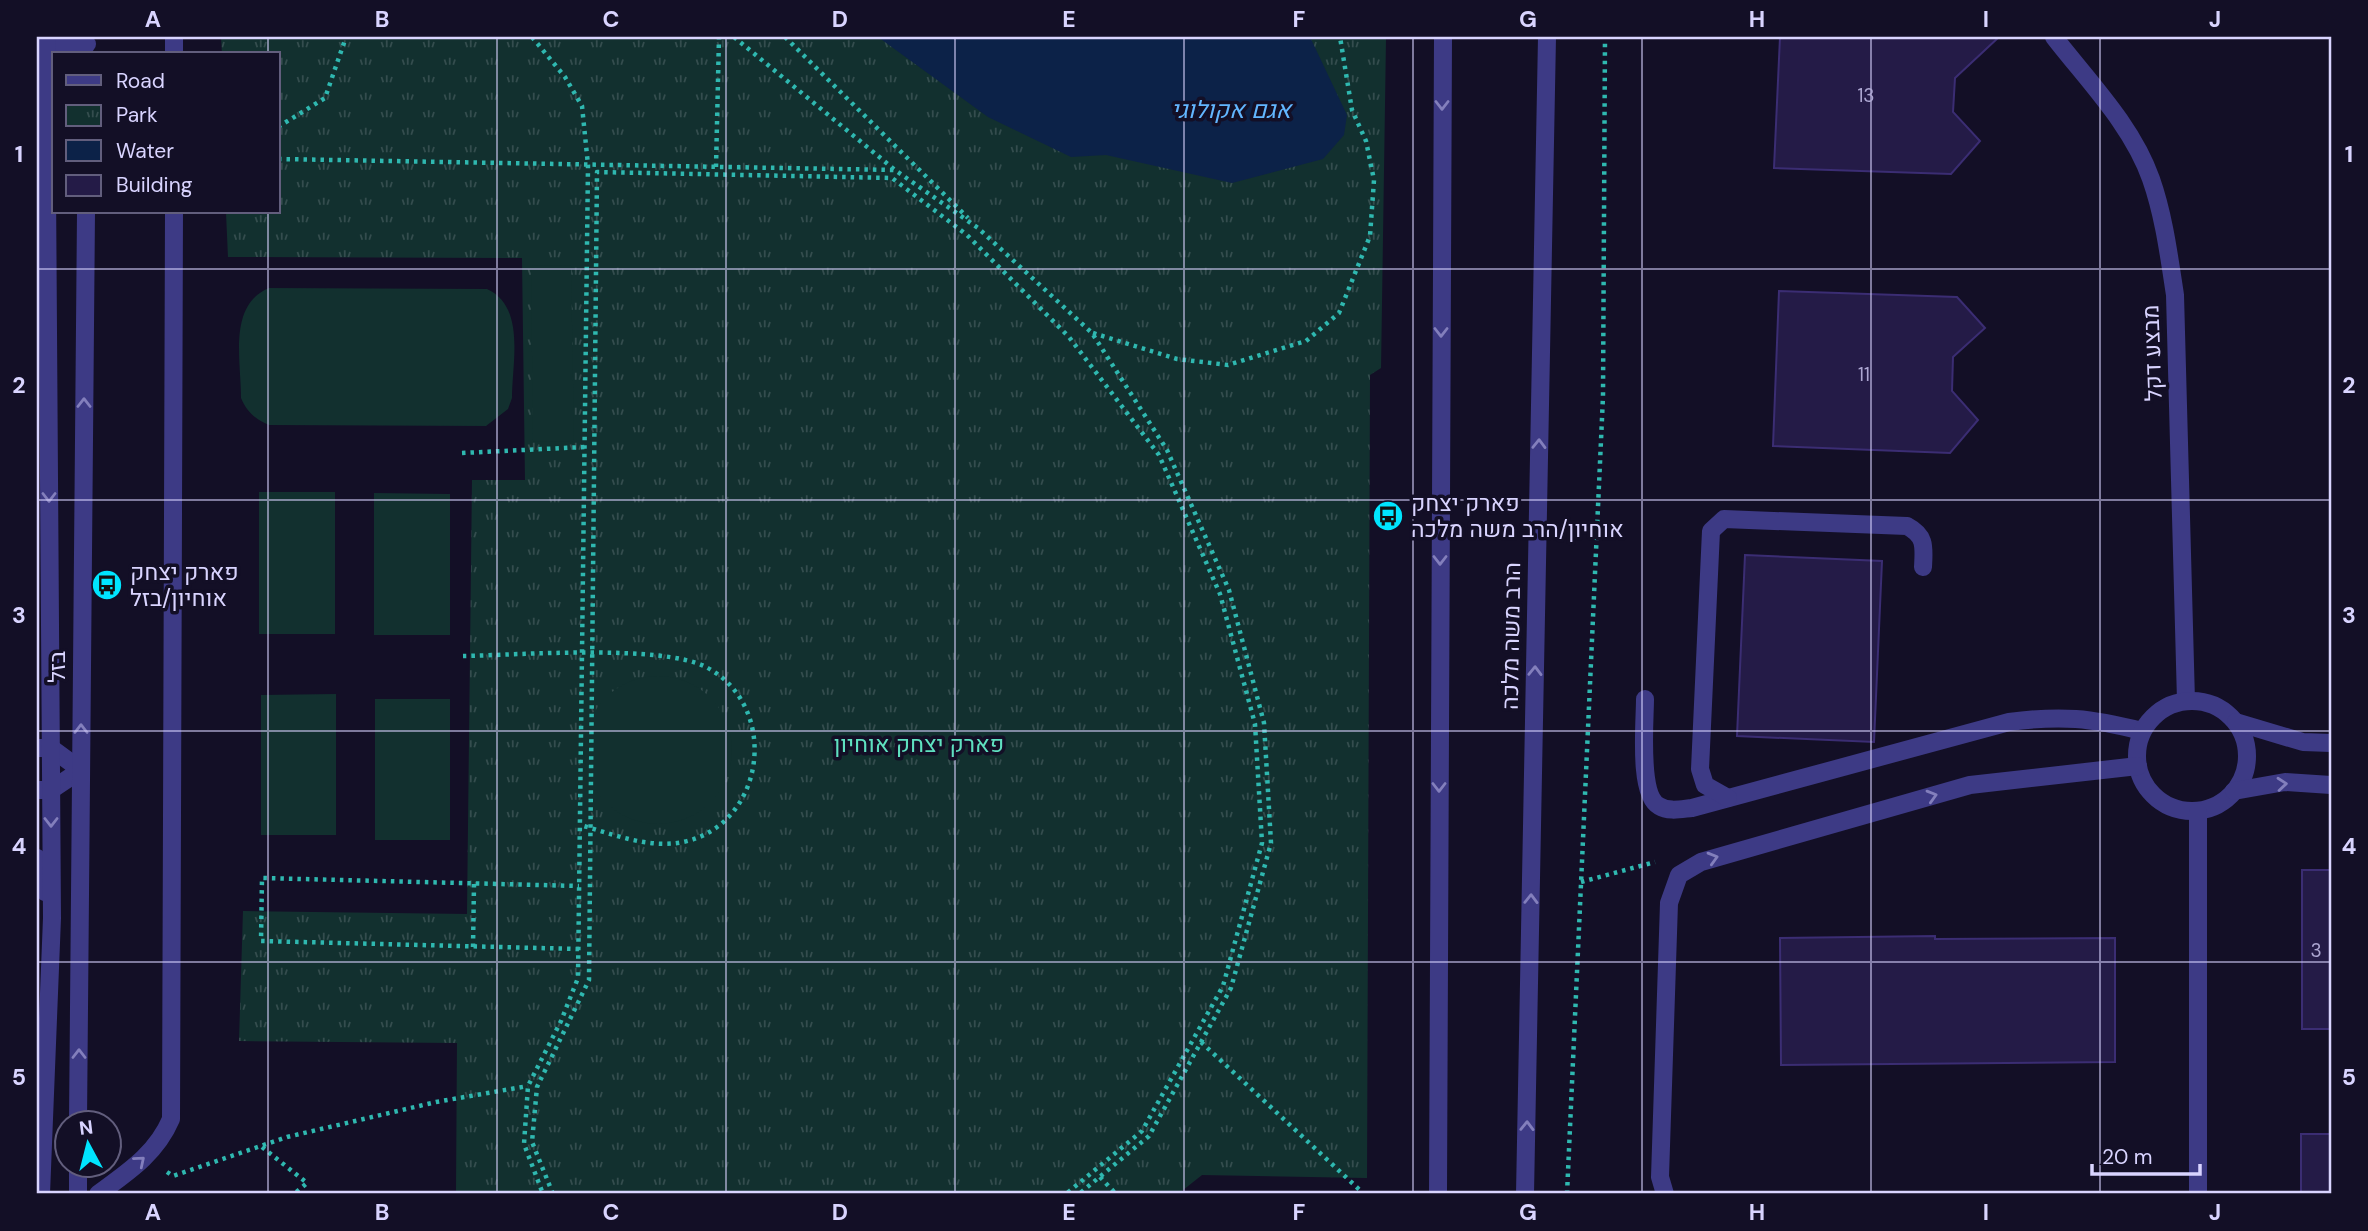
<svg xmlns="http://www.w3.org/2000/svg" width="2368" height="1231" font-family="'DM Sans',Heebo,sans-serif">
<defs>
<pattern id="park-tufts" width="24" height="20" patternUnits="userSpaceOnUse" patternTransform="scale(1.75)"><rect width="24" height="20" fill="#12302f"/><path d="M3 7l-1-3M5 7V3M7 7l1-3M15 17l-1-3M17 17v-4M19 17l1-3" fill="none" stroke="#344d4e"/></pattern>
</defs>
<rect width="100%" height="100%" fill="#130f26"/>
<polygon fill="url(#park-tufts)" points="221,37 1386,37 1381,368 1370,375 1367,1178 1202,1175 1178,1194 456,1194 457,1043 239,1041 243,911 467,914 472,480 525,480 522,258 228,257 226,212 278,212 278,54 222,54"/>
<g fill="#12302f">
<polygon points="571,265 574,441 533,442 531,266"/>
<path d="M269,288L487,289C526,307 512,362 512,398L508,409L486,426L269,425C255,419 247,412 241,398C241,360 228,305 269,288Z"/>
<rect x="259" y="492" width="76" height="142"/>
<polygon points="374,493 450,494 450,635 374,635"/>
<circle cx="658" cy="750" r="74"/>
<polygon points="336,694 336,835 261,835 261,695"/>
<rect x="375" y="699" width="75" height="141"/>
</g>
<polygon fill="#0c2248" points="878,37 1310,37 1347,115 1344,135 1323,159 1232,183 1106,155 1071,157 988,117"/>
<g fill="#241b47" stroke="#3b2d73" stroke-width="2">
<polygon points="1780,37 1999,37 1955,78 1953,112 1980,141 1951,174 1774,168"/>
<polygon points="1779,291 1957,297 1985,328 1953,357 1952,391 1978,420 1950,453 1773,446"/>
<polygon points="1745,555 1882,561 1874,742 1737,736"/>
<rect x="2302" y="870" width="29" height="159"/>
<polygon points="1935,936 1935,939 2115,938 2115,1062 1781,1065 1780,938"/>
<rect x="2301" y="1134" width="30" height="60"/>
</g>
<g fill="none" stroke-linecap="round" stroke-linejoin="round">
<g stroke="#2fb8b0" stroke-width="4.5" stroke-dasharray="3.5 5" stroke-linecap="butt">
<polyline points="532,37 565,77 582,106 588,165 578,978 561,1021 528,1086 524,1144 543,1194"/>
<polyline points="734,37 895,170 978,228 1092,333 1167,450 1229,590 1264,723 1271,843 1231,988 1149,1136 1079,1194"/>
<polyline points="785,37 968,218"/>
<polyline points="278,127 325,98 346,37"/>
<polyline points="278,159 895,170"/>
<polyline points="716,167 719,37"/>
<polyline points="1093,333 1177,359 1228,365 1306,341 1339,313 1370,236 1374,180 1366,141 1352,110 1340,37"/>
<polyline points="462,453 585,447"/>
<path d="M463,656C518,655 662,644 706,667C781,706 766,825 683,842C648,849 613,834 580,825"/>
<polyline points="1581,882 1655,862"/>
<polyline points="473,947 474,884"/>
<polyline points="579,949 261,941 262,878 579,886"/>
<polyline points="1201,1042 1364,1194"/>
<polyline points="262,1147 307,1183 294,1194"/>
<polyline points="167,1172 173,1176 287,1137 436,1102 528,1086"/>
<polyline points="1100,1177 1116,1194"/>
<polyline points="553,1194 532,1142 537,1087 589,980 597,172 892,178 967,235 1069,337 1159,455 1220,594 1255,724 1262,843 1223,986 1142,1131 1066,1194"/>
<polyline points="1567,1194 1603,396 1605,37"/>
</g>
<g stroke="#3d3a85" stroke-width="18">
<path d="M2054,37C2088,81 2132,125 2151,179C2164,216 2169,256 2175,295L2186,701"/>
<polyline points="37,44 87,44"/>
<polyline points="174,54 174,37"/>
<path d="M1645,699C1645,722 1638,795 1659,806C1669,812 1681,809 1692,808L2009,722C2062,715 2090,718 2142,731"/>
<circle cx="2192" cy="756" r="55"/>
<polyline points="2236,722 2303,742 2331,743"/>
<polyline points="37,748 51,748 81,770 51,790 37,790"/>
<polyline points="2234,791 2285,782 2331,785"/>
<path d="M1728,798L1705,785L1700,769L1711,531L1724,519L1907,526C1926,536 1924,547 1923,567"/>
<polyline points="37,858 45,892"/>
<polyline points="78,1122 86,212"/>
<polyline points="41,1194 52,918 46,37"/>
<polyline points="78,1194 78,1164"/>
<path d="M98,1194C128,1172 156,1154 171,1119L174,212"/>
<polyline points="1438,1194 1443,37"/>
<polyline points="1525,1194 1547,37"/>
<polyline points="1665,1194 1660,1177 1669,903 1679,875 1701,862 1970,785 2138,766"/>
<polyline points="2198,1194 2198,812"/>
</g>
</g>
<defs><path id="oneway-chevron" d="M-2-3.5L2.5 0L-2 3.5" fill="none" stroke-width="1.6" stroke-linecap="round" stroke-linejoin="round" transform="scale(1.75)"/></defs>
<g stroke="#837fbc">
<use href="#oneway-chevron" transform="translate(1442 105) rotate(90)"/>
<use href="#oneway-chevron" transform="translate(1441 332) rotate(90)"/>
<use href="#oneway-chevron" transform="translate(84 403) rotate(-90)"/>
<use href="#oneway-chevron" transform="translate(1539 444) rotate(-89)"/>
<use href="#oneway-chevron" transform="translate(49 497) rotate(90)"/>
<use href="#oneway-chevron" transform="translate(1440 560) rotate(90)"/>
<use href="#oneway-chevron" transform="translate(1535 671) rotate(-89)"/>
<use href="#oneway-chevron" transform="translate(81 729) rotate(-90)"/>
<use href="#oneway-chevron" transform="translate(2282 784) rotate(-5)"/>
<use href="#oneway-chevron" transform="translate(1439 787) rotate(90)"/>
<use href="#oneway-chevron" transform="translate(1932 796) rotate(-16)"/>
<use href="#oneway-chevron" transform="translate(51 822) rotate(90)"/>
<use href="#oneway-chevron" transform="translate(1713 858) rotate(-16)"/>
<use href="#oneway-chevron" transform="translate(1531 899) rotate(-89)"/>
<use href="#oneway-chevron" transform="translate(79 1054) rotate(-90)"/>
<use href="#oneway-chevron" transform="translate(1527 1126) rotate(-89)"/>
<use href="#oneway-chevron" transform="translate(140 1161) rotate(-40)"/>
</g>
<path fill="none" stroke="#d9d4ff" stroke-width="2" stroke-opacity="0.55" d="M268,37V54M497,37V1194M726,37V1194M955,37V1194M1184,37V1194M1413,37V1194M1642,37V1194M1871,37V1194M2100,37V1194M268,212V1194M37,269H2331M37,500H2331M37,731H2331M37,962H2331"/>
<defs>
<g id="bus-disc" transform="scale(1.575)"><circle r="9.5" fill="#00e5ff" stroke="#130f26"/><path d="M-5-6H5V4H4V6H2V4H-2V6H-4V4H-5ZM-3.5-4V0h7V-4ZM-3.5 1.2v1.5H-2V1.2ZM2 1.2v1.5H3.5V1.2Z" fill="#111"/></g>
</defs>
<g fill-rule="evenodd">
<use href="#bus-disc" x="1388" y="516"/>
<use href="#bus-disc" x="107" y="585"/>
</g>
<g text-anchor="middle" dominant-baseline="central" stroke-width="7" stroke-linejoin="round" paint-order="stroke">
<g font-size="19" fill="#aca6d1">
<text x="1866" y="95">13</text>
<text x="1864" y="374">11</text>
<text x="2316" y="950">3</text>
</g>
<g font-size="23" fill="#d9d4ff" stroke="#130f26">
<text transform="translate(2152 353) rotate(-92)">מבצע דקל</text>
<text transform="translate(1511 636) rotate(-89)">הרב משה מלכה</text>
<text transform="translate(57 667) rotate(-90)">בזל</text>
</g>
<g font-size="23" fill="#d9d4ff" stroke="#130f26" text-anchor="start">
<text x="1411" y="503">פארק יצחק<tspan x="1411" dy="26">אוחיון/הרב משה מלכה</tspan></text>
<text x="130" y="572">פארק יצחק<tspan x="130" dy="26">אוחיון/בזל</tspan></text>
</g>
<g font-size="23" fill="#5fe0c0" stroke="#130f26">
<text x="919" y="744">פארק יצחק אוחיון</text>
</g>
<g font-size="24" font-style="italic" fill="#62b6ff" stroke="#130f26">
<text x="1231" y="109">אגם אקולוגי</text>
</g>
</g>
<rect width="2368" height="1231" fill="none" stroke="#130f26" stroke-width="77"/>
<rect x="52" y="52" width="228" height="161" fill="#130f26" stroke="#625e7d" stroke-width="2"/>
<rect x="66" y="75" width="35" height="10" fill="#3d3a85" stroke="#625e7d" stroke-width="2"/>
<text x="116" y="88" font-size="21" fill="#d9d4ff">Road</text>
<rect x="66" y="105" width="35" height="21" fill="url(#park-tufts)" stroke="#625e7d" stroke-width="2"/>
<text x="116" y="122" font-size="21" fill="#d9d4ff">Park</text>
<rect x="66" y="140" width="35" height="21" fill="#0c2248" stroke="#625e7d" stroke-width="2"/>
<text x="116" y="158" font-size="21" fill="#d9d4ff">Water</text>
<rect x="66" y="175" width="35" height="21" fill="#241b47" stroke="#625e7d" stroke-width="2"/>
<text x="116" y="192" font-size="21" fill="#d9d4ff">Building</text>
<g transform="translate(88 1144) rotate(353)"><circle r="33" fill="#130f26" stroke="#625e7d" stroke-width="2"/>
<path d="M0-5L12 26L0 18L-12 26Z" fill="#00e5ff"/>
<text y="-10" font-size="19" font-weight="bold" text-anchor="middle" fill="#d9d4ff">N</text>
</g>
<path d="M2092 1164v10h108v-10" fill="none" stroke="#d9d4ff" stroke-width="3.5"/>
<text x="2102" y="1164" font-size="21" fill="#d9d4ff" stroke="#130f26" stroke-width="5" paint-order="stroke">20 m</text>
<rect x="38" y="38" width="2292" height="1154" fill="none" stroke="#d9d4ff" stroke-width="2.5"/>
<g font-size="23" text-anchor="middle" font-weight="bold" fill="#d9d4ff">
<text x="153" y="27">A</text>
<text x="382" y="27">B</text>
<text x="611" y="27">C</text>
<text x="840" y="27">D</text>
<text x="1069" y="27">E</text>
<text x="1299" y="27">F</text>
<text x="1528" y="27">G</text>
<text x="1757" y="27">H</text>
<text x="1986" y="27">I</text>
<text x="2215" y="27">J</text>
<text x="19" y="162">1</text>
<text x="2349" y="162">1</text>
<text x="19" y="393">2</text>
<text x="2349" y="393">2</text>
<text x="19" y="623">3</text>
<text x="2349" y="623">3</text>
<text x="19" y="854">4</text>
<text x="2349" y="854">4</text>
<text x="19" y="1085">5</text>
<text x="2349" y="1085">5</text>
<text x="153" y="1220">A</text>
<text x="382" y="1220">B</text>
<text x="611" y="1220">C</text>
<text x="840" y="1220">D</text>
<text x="1069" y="1220">E</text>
<text x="1299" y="1220">F</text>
<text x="1528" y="1220">G</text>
<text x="1757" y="1220">H</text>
<text x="1986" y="1220">I</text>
<text x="2215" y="1220">J</text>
</g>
</svg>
